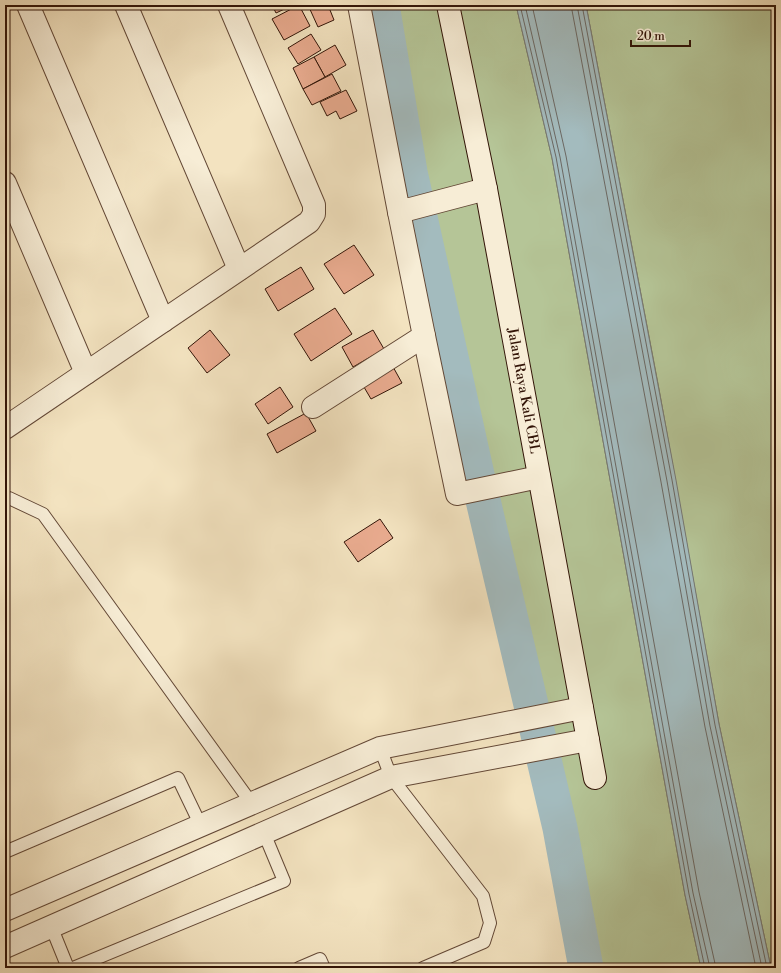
<svg xmlns="http://www.w3.org/2000/svg" width="781" height="973" font-family="'Libre Bodoni',serif">
<rect width="100%" height="100%" fill="#f3e3c0"/>
<filter id="stains"><feTurbulence type="fractalNoise" baseFrequency=".005" numOctaves="4"/><feColorMatrix values="0 0 0 0 .2 0 0 0 0 .09 0 0 0 0 .02 0 0 0 .5 -.17"/></filter>
<radialGradient id="worn" r=".72"><stop offset=".6" stop-color="#630" stop-opacity="0"/><stop offset="1" stop-color="#630" stop-opacity=".3"/></radialGradient>
<g fill="#b5c597" stroke="#746d50">
<polygon points="392,5 516,5 552,158 685,895 701,968 583,968"/>
<polygon points="586,5 776,5 776,968 771,968 719,724 659,389"/>
</g>
<polygon fill="#a3bbbe" stroke="#767975" points="516,5 586,5 676,480 719,724 771,968 701,968 685,895 552,158"/>
<g fill="none" stroke-linecap="round" stroke-linejoin="round">
<g stroke="#6b6863" stroke-width="1">
<polyline points="520,5 556,157 689,894 705,968"/>
<polyline points="525,5 560,157 693,893 710,968"/>
<polyline points="532,5 566,156 699,892 716,968"/>
<polyline points="571,5 661,482 705,727 756,968"/>
<polyline points="577,5 667,481 710,726 762,968"/>
<polyline points="582,5 672,480 715,725 767,968"/>
</g>
<polyline stroke="#a3bbbe" stroke-width="35" points="382,5 410,172 478,479 560,828 586,968"/>
</g>
<g fill="#e9ab8f" stroke="#331508">
<polygon points="272,5 293,5 276,13"/>
<polygon points="299,5 310,26 284,40 272,19"/>
<polygon points="308,5 328,5 334,20 318,27"/>
<polygon points="311,34 321,50 298,64 288,48"/>
<polygon points="335,45 346,65 325,77 314,57"/>
<polygon points="314,57 325,77 303,89 293,68"/>
<polygon points="332,74 341,91 312,105 303,89"/>
<polygon points="346,90 357,111 340,119 336,111 327,116 320,102"/>
<polygon points="354,245 374,275 344,294 324,264"/>
<polygon points="301,267 314,289 278,311 265,289"/>
<polygon points="335,308 352,334 311,361 294,334"/>
<polygon points="210,330 230,355 207,373 188,348"/>
<polygon points="373,330 384,349 353,367 342,347"/>
<polygon points="392,365 402,383 371,399 361,382"/>
<polygon points="280,387 293,407 268,424 255,404"/>
<polygon points="306,413 316,431 277,453 267,434"/>
<polygon points="380,519 393,538 358,562 344,542"/>
</g>
<g fill="none" stroke-linecap="round" stroke-linejoin="round">
<g stroke="#634836" stroke-width="14">
<g id="lane">
<polyline points="5,499 9,498 43,514 252,804"/>
<polyline points="380,748 391,777 483,896 490,923 484,942 423,968"/>
<polyline points="5,852 178,778 201,826"/>
<polyline points="51,926 68,968"/>
<polyline points="73,968 284,881 264,833"/>
<polyline points="299,968 320,959 324,968"/>
</g>
</g>
<g stroke="#634836" stroke-width="24">
<g id="street">
<polyline points="28,5 163,321"/>
<polyline points="126,5 239,269"/>
<polyline points="359,5 399,212 486,189"/>
<polyline points="5,183 86,373"/>
<polyline points="424,336 457,494 539,477"/>
<polyline points="313,407 424,336 399,212"/>
<polyline points="5,428 309,222 314,214 314,205 229,5"/>
<polyline points="5,910 380,748 582,708"/>
<polyline points="5,947 391,777 588,740"/>
</g>
</g>
<g stroke="#331508" stroke-width="24">
<g id="secondary">
<path id="s1" d="M448,5L486,189L595,778"/>
</g>
</g>
<use href="#lane" stroke="#f7edd6" stroke-width="12"/>
<use href="#street" stroke="#f7edd6" stroke-width="22"/>
<use href="#secondary" stroke="#f7edd6" stroke-width="22"/>
</g>
<g text-anchor="middle" dominant-baseline="central" stroke-width="3" stroke-linejoin="round" paint-order="stroke">
<g font-size="14" fill="#331508" stroke="#f7edd6">
<text stroke="none"><textPath href="#s1" startOffset="393">Jalan Raya Kali CBL</textPath></text>
</g>
</g>
<rect width="781" height="973" fill="none" stroke="#f3e3c0" stroke-width="20"/>
<rect x="6" y="6" width="769" height="961" fill="none" stroke="#331508" stroke-width="2"/>
<rect x="10" y="10" width="761" height="953" fill="none" stroke="#331508"/>
<path d="M631 40v6h59v-6" fill="none" stroke="#331508" stroke-width="2"/>
<text x="637" y="40" font-size="12" fill="#331508" stroke="#f7edd6" stroke-width="3" paint-order="stroke">20 m</text>
<rect width="100%" height="100%" filter="url(#stains)"/>
<rect width="100%" height="100%" fill="url(#worn)"/>
</svg>
